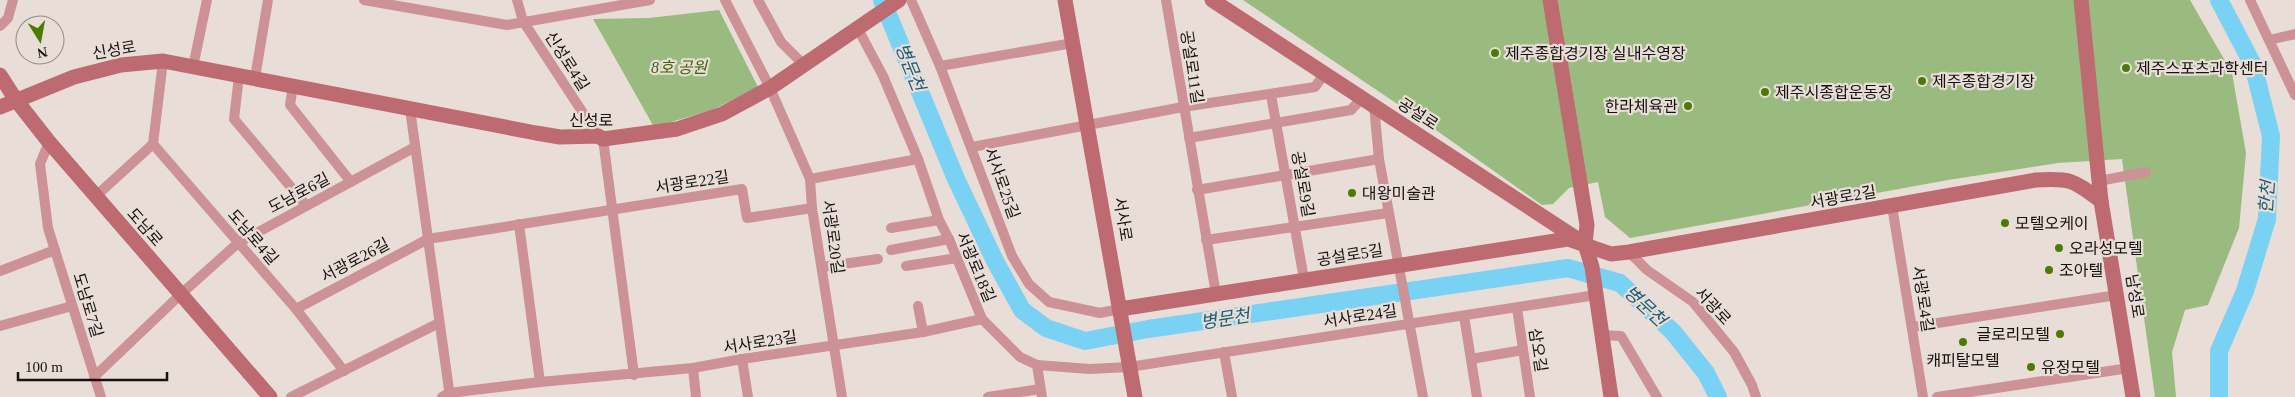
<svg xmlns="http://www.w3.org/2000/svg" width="2295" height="397" font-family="'Times New Roman','Noto Sans KR',serif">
<rect width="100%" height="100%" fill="#e8ddd7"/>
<g fill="#9abb7f">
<polygon points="1243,0 2190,0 2232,73 2246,153 2239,228 2208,305 2185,310 2172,352 2176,397 2155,397 2122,159 2058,163 1948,180 1630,238 1605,217 1598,182 1569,188 1553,204 1542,205 1433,128"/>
<polygon points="719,10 758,87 712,110 654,127 593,19 649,18"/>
</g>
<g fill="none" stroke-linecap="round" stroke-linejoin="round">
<g stroke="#79d1f3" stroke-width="18">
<polyline points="882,0 956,179 995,261 1022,310 1046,328 1085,341 1148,329 1568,268 1620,283 1673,332 1706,373 1718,397"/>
<polyline points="2219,0 2253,65 2271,136 2267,219 2245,291 2219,351 2219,397"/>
</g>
<g stroke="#cc9295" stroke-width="10">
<polyline points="364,0 507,25 650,0"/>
<polyline points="517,0 523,21 598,136"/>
<polyline points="725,0 770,88 810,179 812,208 842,397"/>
<polyline points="758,0 781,42 804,65"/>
<polyline points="911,0 940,66 1012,256 1029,284 1049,302 1100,313 1120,309"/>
<polyline points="1166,0 1216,294"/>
<polyline points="2250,0 2295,95"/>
<polyline points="0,26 8,18 13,0"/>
<polyline points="858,29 883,76 918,159 939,220 949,239 982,319 1020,357 1037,365 1090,369 1129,367 1596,295"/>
<polyline points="2269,40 2295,34"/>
<polyline points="163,61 153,144 296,309 344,371"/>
<polyline points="940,66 1073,43"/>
<polyline points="193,67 207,0"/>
<polyline points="239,76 234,119 306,205"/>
<polyline points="255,78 268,0"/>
<polyline points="293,86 290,105 351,182"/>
<polyline points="1271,95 1304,279"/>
<polyline points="1374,106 1379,159 1423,397"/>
<polyline points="410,109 450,397"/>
<polyline points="1189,138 1351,110 1362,98"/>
<polyline points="603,139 634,375"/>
<polyline points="49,142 40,164 48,228 101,397"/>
<polyline points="972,147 1183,107 1315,87 1325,73"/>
<polyline points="810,179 918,159"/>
<polyline points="2099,181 2146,172"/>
<polyline points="1197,190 1379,159"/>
<polyline points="96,196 153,144"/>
<polyline points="1892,206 1923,397"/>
<polyline points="519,224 540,382"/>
<polyline points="891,228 939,220"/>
<polyline points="1206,240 1388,213"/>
<polyline points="891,250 949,239"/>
<polyline points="1629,252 1647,270 1693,302 1734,352 1752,385 1756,397"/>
<polyline points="906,266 957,258"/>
<polyline points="822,267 878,259"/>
<polyline points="0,271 55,250"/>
<polyline points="918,306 923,332"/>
<polyline points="1517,308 1530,397"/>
<polyline points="296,309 428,239 742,189 747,218 812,208"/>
<polyline points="1464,316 1477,397"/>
<polyline points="0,326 72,306"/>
<polyline points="1912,327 2117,295"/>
<polyline points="1601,335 1621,336 1657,397"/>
<polyline points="1224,352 1232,397"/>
<polyline points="742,359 748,397"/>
<polyline points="1471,359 1523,350"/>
<polyline points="1037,365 1042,397"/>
<polyline points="693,368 696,397"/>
<polyline points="94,377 181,294 238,243 415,147"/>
<polyline points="291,397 439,323"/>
<polyline points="442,397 449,393 540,382 693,368 742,359 923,332 982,319"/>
<polyline points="988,397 1040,389"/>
<polyline points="1937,397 2129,368"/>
</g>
<g stroke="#be6a71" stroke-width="15">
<polyline points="1065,0 1135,397"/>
<polyline points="1212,0 1585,244 1592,267 1611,397"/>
<polyline points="1550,0 1587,225 1585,244"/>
<polyline points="2081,0 2101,201 2133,397"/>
<polyline points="0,75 16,100 49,142 270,397"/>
<polyline points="0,107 74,77 121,65 163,61 536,133 560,137 598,136 603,139 677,129 722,114 770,88 899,0"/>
<path d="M1120,309L1568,239L1611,254L1629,252L2036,180C2072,178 2073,180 2101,201"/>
</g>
</g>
<g fill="#4d7b01" stroke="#e8ddd7" stroke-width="2">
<circle cx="1495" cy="53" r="5"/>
<circle cx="2126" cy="68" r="5"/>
<circle cx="1922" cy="81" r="5"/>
<circle cx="1765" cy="92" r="5"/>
<circle cx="1688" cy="106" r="5"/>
<circle cx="1352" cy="193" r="5"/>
<circle cx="2005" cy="223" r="5"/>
<circle cx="2059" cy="248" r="5"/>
<circle cx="2049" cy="270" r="5"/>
<circle cx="2060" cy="334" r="5"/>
<circle cx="1963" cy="342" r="5"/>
<circle cx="2031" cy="367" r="5"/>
</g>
<g text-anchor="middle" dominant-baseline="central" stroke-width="4.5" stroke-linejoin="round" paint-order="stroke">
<g font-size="16" fill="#161210" stroke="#e8ddd7">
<text transform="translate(114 50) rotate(-10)">신성로</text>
<text transform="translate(567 61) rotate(57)">신성로4길</text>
<text transform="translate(1192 67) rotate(81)">공설로11길</text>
<text transform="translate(1418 114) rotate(33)">공설로</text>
<text x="591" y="120">신성로</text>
<text transform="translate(692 182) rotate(-9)">서광로22길</text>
<text transform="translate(1002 183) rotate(70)">서사로25길</text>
<text transform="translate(1303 184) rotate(80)">공설로9길</text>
<text transform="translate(299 193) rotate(-28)">도남로6길</text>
<text transform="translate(1843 197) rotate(-10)">서광로2길</text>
<text transform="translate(1123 219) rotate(81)">서사로</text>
<text transform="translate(145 227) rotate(49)">도남로</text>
<text transform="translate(253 237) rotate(49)">도남로4길</text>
<text transform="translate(833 237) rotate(82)">서광로20길</text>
<text transform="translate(1350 255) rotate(-9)">공설로5길</text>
<text transform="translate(355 260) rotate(-28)">서광로26길</text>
<text transform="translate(976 267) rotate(67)">서광로18길</text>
<text transform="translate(2135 296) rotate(81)">남성로</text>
<text transform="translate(1923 299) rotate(81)">서광로4길</text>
<text transform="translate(88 305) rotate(73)">도남로7길</text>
<text transform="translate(1713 306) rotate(47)">서광로</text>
<text transform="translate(1360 316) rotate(-9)">서사로24길</text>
<text transform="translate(760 342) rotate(-9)">서사로23길</text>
<text transform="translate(1538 350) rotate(81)">삼오길</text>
</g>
<g font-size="16" fill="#161210" stroke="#e8ddd7" text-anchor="start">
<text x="1505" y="53">제주종합경기장 실내수영장</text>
<text x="2136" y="68">제주스포츠과학센터</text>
<text x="1932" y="81">제주종합경기장</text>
<text x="1775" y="92">제주시종합운동장</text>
<text x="1678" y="106" text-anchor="end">한라체육관</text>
<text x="1362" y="193">대왕미술관</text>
<text x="2015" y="223">모텔오케이</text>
<text x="2069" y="248">오라성모텔</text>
<text x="2059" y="270">조아텔</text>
<text x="2050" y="334" text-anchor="end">글로리모텔</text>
<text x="1963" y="360" text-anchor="middle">캐피탈모텔</text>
<text x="2041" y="367">유정모텔</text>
</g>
<g font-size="16" font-style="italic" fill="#3c6600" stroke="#e8ddd7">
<text x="679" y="67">8호 공원</text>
</g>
<g font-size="18" font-style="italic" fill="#195f76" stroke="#e8ddd7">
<text transform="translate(910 67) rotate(68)">병문천</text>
<text transform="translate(2267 197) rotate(-86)">한천</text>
<text transform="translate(1645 306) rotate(43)">병문천</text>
<text transform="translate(1225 319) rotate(-9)">병문천</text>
</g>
</g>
<g transform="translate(40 40) rotate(169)"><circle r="24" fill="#e8ddd7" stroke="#948c87"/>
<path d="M0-4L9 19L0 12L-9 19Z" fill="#4d7b01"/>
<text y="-8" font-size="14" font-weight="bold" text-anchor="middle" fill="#161210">N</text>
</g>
<path d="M18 372v8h149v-8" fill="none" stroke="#161210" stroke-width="2.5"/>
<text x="25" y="372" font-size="15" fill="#161210" stroke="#e8ddd7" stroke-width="4" paint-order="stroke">100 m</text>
</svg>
